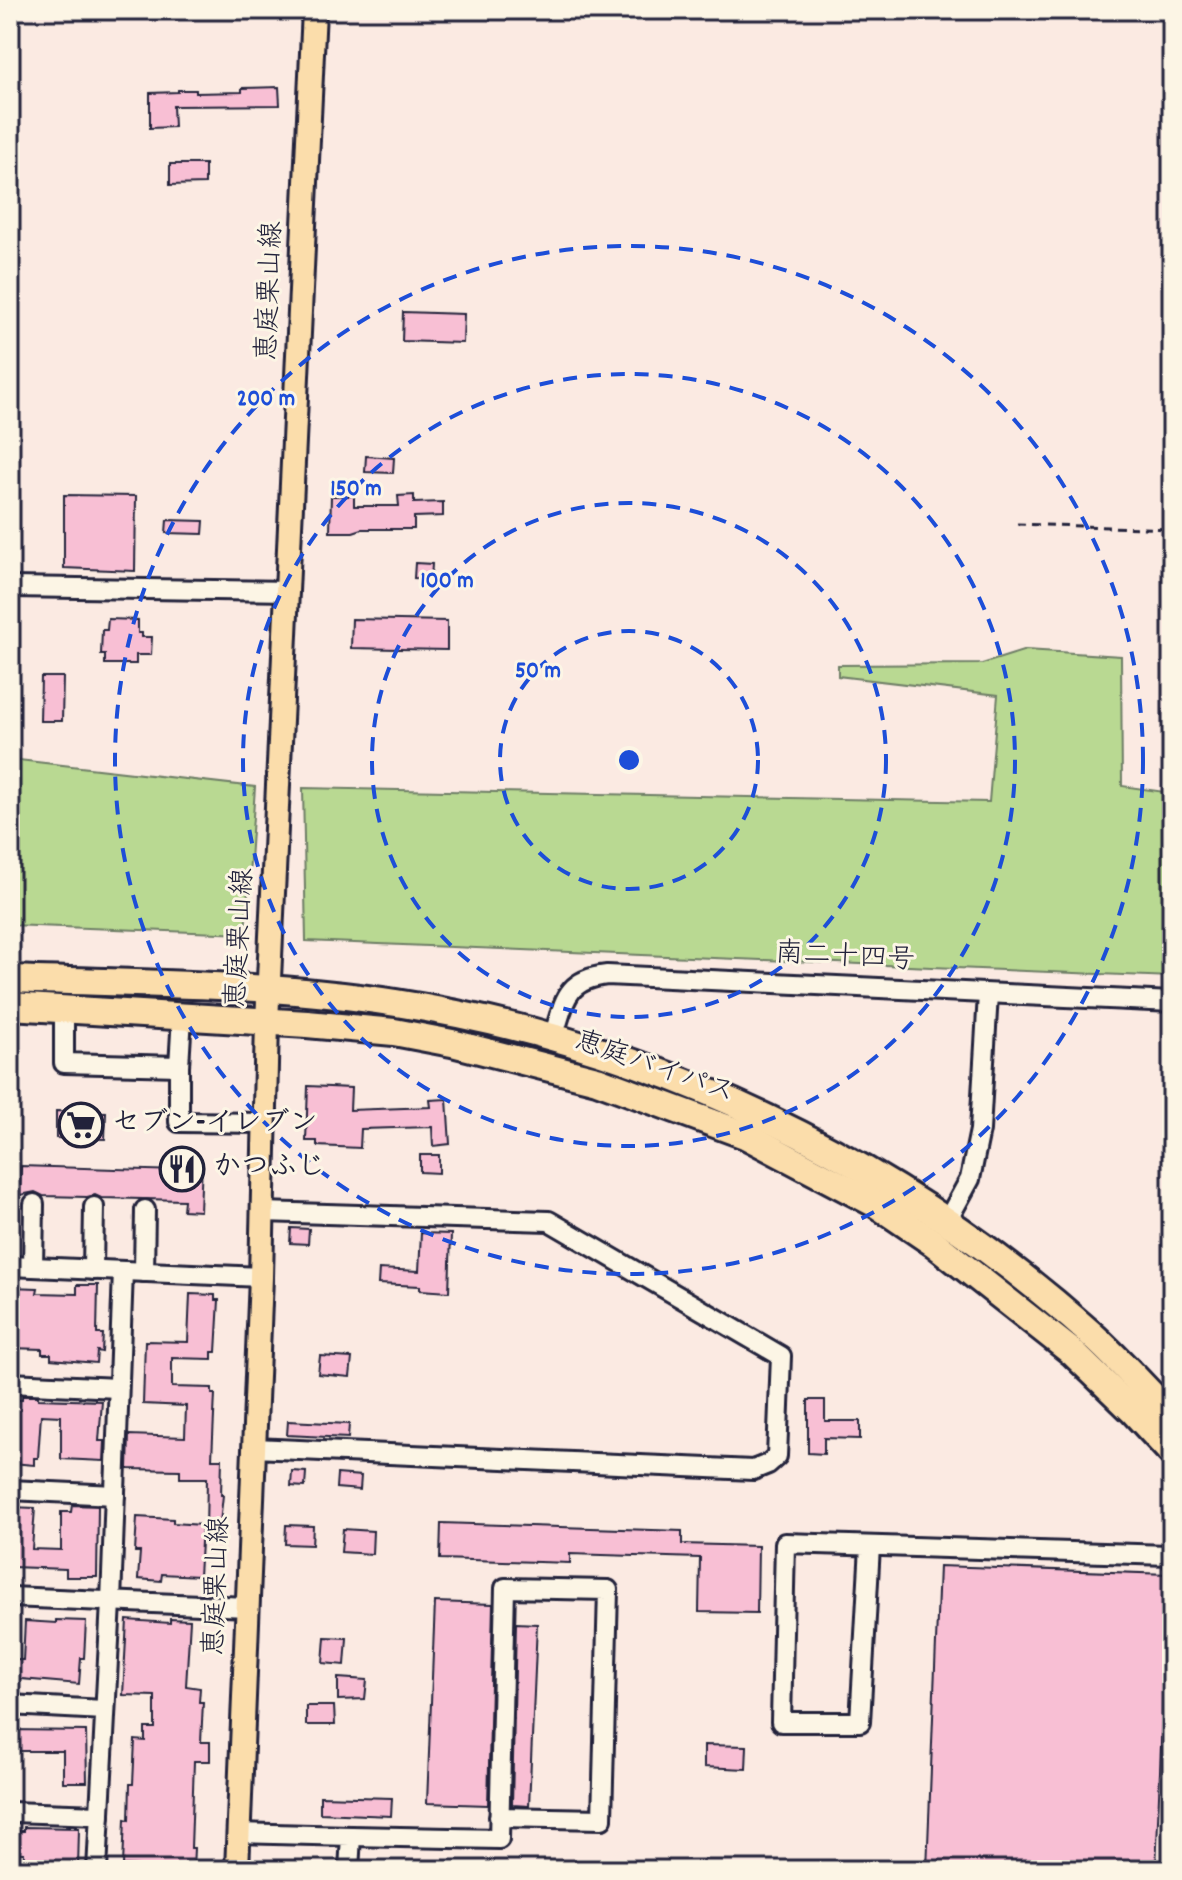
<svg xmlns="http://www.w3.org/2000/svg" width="1182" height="1880" font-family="Dekko,'Klee One',sans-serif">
<rect width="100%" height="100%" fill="#fbeae2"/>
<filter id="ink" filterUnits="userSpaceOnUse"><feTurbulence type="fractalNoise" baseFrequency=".0125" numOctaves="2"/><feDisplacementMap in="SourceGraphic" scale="16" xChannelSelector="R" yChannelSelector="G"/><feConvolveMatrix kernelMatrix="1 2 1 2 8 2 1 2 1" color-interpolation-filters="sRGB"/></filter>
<g filter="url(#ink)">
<g fill="#b9d992" stroke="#6e7e66" stroke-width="2">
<polygon points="1026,650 1121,656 1122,786 1172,793 1172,977 306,941 303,788 989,802 998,695 838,676 838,665 982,664"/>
<polygon points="10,759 255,787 245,934 10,925"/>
</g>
<g fill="#f8bfd4" stroke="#22223b" stroke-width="2">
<polygon points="279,87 280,105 173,106 174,127 150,128 150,93 178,92 178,90 196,90 196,93 242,92 242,88"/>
<polygon points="170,164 205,164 205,184 170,185"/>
<polygon points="403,312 464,314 463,343 402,341"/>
<polygon points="366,456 394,458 393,473 365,472"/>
<polygon points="64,495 136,496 135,571 64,568"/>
<polygon points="414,495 414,503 443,502 443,516 414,517 414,529 362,529 353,532 330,532 331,496 354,496 354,506 399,506 398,496"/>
<polygon points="167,520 204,521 203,534 166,533"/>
<polygon points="415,563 432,564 431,579 414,578"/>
<polygon points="108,619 138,620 138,633 142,633 142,637 152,637 151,655 136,655 136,664 105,664 105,655 101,655 102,630 107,630"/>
<polygon points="352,619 447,621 447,650 351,648"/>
<polygon points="41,677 63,677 62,721 40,721"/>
<polygon points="308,1086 351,1088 350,1110 431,1107 430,1100 447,1099 450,1144 433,1146 432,1127 361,1129 360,1148 317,1146 317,1141 306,1141"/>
<polygon points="56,1111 106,1112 105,1139 56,1138"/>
<polygon points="420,1155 439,1155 439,1173 420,1172"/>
<polygon points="178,1161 202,1162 200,1211 183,1210 184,1200 101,1198 95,1195 87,1197 43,1196 35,1192 20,1195 21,1166 178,1171"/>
<polygon points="291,1228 309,1229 308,1244 290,1243"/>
<polygon points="421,1233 451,1234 449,1292 420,1290 420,1286 378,1284 379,1269 419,1271"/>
<polygon points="77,1285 98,1285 97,1334 103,1334 102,1352 97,1351 96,1363 51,1359 51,1354 42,1354 42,1349 11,1348 10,1287 38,1288 37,1293 77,1294"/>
<polygon points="190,1294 215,1295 215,1300 219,1300 216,1352 212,1352 212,1359 172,1358 172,1387 212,1388 212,1394 215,1394 212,1459 222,1459 221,1495 223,1495 219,1532 206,1532 207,1478 180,1478 180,1470 128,1469 129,1435 185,1437 186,1406 143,1404 145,1341 188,1342"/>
<polygon points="320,1356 352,1358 350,1377 318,1374"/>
<polygon points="22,1396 38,1396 38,1399 102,1401 99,1441 105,1441 104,1461 61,1459 61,1416 41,1415 38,1458 34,1458 34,1465 12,1463 16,1423 10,1423 10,1400 22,1400"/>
<polygon points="808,1400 825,1400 825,1421 860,1421 860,1439 824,1438 824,1454 808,1453"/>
<polygon points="288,1421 349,1424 348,1438 287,1435"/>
<polygon points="292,1471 306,1472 305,1487 291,1486"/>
<polygon points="337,1474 361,1476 360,1490 336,1488"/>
<polygon points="72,1505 98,1506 97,1577 66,1577 66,1569 12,1567 12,1507 35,1508 32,1549 61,1550 61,1512 71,1512"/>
<polygon points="137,1517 173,1519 173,1523 202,1525 199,1576 162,1574 161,1581 138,1579 140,1552 135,1552"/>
<polygon points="441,1523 682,1531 682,1544 758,1546 757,1613 699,1612 700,1558 570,1554 570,1563 440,1559"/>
<polygon points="286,1525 313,1526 312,1545 285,1544"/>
<polygon points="343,1529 373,1531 372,1554 341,1552"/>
<polygon points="939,1566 1168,1574 1156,1870 927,1870"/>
<polygon points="435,1602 493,1604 488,1805 427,1803"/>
<polygon points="170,1619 190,1620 186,1686 200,1688 199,1702 203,1702 201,1742 210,1742 210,1761 194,1761 191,1848 194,1848 193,1869 123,1865 125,1819 129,1820 130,1784 133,1784 135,1740 145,1741 145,1728 155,1728 155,1696 123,1695 127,1620 170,1623"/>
<polygon points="56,1620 86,1621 84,1658 81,1658 79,1684 10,1678 10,1660 23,1660 25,1621 56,1623"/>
<polygon points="516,1623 537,1624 529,1806 512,1805"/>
<polygon points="325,1637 347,1638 345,1665 323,1663"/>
<polygon points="338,1678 367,1680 365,1699 338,1700"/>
<polygon points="306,1706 334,1706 335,1725 306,1725"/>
<polygon points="10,1730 86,1731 87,1782 63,1782 63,1751 15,1751 15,1747 10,1747"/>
<polygon points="704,1745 747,1746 746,1769 704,1767"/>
<polygon points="320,1796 392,1798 391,1816 320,1813"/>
<polygon points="24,1827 79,1828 78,1870 23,1870 24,1853 18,1853 18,1831 24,1831"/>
</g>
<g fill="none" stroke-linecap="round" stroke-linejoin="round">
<g stroke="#22223b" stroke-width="24">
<g id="minor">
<polyline points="10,587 289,591"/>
<polyline points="64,1008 64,1063 179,1066 182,1016"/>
<path d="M553,1037C565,1002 564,980 607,975L1172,1002"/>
<polyline points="179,1066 179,1122 265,1123"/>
<polyline points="947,1221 970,1179 980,1130 988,994"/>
<polyline points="10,1266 261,1277"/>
<polyline points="33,1267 34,1204"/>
<polyline points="93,1270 94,1207"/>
<polyline points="144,1272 145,1210"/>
<polyline points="10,1383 118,1388"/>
<polyline points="254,1448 753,1470 768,1464 777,1456 781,1356 549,1221 263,1212"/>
<polyline points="10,1490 115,1495"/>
<polyline points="870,1546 860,1722 781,1722 785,1543 1169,1555 1172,1561"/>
<polyline points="10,1597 248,1607"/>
<polyline points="10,1705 104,1710"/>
<polyline points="10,1812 100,1815"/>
<polyline points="238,1833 351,1836 349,1870"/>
<polyline points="351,1836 499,1839 505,1588 608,1590 602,1819 499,1817"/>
<polyline points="97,1870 111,1602 123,1271"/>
</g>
</g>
<g stroke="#22223b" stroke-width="28">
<polyline id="major" points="237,1870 261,1277 267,1022 314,10"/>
</g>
<g stroke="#22223b" stroke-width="32">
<g id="highway">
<path d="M10,979C138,984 269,983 396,1003C653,1043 897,1160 1091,1334C1119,1359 1145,1389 1172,1416"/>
<polyline points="10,1006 307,1024 394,1032 452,1043 597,1080 745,1135 876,1204 935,1244 1073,1353 1134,1412 1172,1453"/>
</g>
</g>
<polyline stroke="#22223b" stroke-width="3" stroke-dasharray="8 6" stroke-linecap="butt" points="1017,524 1172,529"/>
<use href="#minor" stroke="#fcf5e5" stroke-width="18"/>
<use href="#major" stroke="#fbddab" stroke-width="22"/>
<use href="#highway" stroke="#fbddab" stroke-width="26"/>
</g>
</g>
<g fill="none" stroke="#1d4ed8" stroke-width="4" stroke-dasharray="14 10">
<circle cx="629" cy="760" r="129"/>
<circle cx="629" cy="760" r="257"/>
<circle cx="629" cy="760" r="386"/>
<circle cx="629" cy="760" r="514"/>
</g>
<defs>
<g id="supermarket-ring" transform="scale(2.3)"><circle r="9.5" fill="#fcf5e5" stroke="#22223b" stroke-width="1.5"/><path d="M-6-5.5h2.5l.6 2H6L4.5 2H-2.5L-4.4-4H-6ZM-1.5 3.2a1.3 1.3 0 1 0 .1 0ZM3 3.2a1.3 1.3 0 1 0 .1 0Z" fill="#22223b"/></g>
<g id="restaurant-ring" transform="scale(2.3)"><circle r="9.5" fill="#fcf5e5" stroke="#22223b" stroke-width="1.5"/><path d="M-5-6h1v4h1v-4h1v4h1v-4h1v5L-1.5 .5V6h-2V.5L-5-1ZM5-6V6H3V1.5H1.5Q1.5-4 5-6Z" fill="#22223b"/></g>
</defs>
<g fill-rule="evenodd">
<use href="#supermarket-ring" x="81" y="1125"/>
<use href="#restaurant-ring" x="182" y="1169"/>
</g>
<g text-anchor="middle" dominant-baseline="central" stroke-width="6" stroke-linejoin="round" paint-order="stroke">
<g font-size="28" fill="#22223b" stroke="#fcf5e5">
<text transform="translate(272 291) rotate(-88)">恵庭栗山線</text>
<text transform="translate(242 938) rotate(-87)">恵庭栗山線</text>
<text transform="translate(845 959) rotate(3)">南二十四号</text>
<text transform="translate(654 1069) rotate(19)">恵庭バイパス</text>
<text transform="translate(219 1586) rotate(-88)">恵庭栗山線</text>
</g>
<g font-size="28" font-weight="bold" fill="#22223b" stroke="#fcf5e5" text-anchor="start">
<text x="112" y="1125">セブン-イレブン</text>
<text x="213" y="1169">かつふじ</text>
</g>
</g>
<circle cx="629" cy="760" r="12" fill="#1d4ed8" stroke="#fcf5e5" stroke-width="4"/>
<g font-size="24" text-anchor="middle" font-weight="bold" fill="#1d4ed8" stroke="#fcf5e5" stroke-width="6" stroke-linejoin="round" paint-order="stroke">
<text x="266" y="405">200 m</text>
<text x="356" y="495">150 m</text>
<text x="447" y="587">100 m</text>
<text x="538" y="677">50 m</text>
</g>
<rect width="1182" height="1880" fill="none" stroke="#fcf5e5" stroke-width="40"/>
<rect x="20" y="20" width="1142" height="1840" fill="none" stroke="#22223b" stroke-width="3" filter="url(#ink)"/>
</svg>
